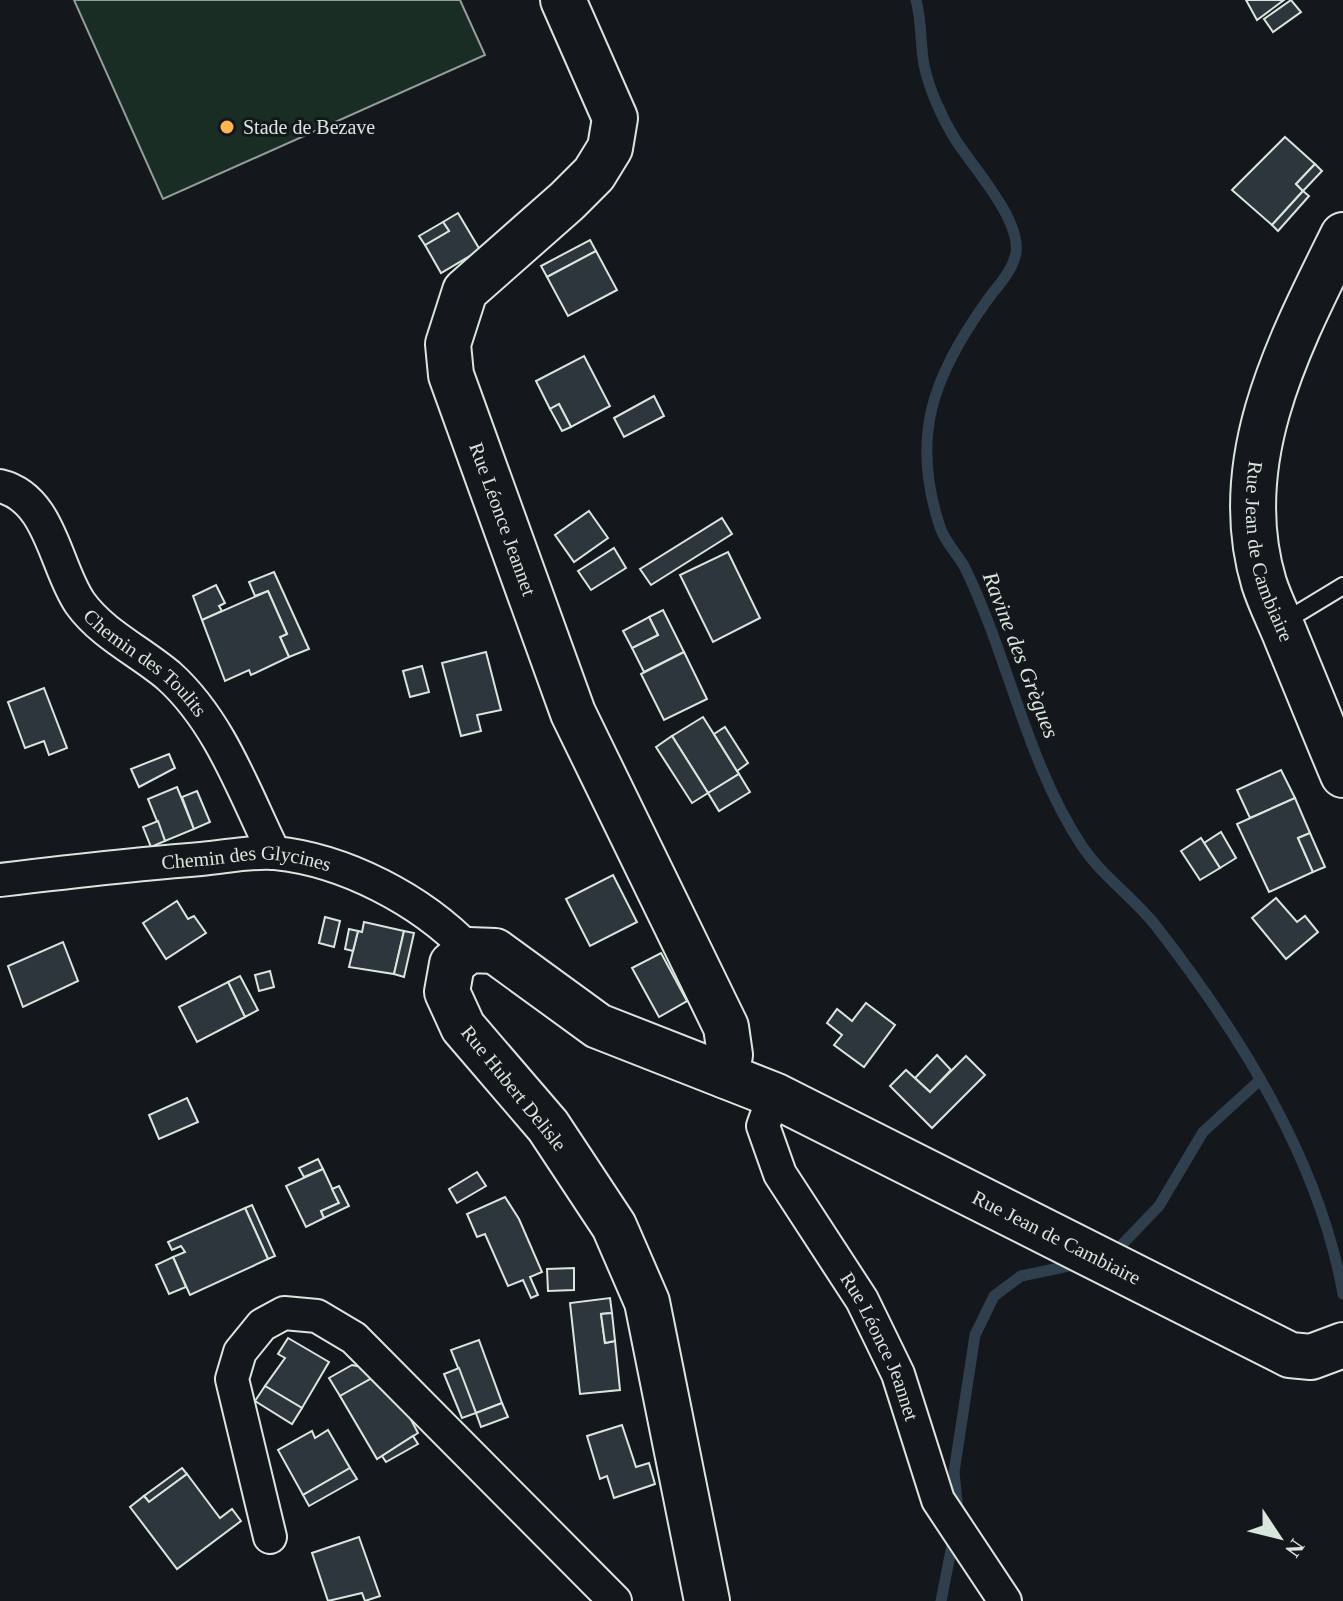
<svg xmlns="http://www.w3.org/2000/svg" width="1343" height="1601" viewBox="0 0 1343 1601" font-family="'Times New Roman',serif">
<style>
.green{fill:#1a2d24;stroke:#939e99;stroke-width:2}
.lines{fill:none;stroke-linecap:round;stroke-linejoin:round}
.stream{stroke:#2f3f4d;stroke-width:11}
.building{fill:#2c363c;stroke:#d8e6dc;stroke-width:2}
.lane-casing{stroke:#d8e6dc;stroke-width:20}
.street-casing{stroke:#d8e6dc;stroke-width:36}
.secondary-casing{stroke:#d8e6dc;stroke-width:48}
.lane{stroke:#14181c;stroke-width:16}
.street{stroke:#14181c;stroke-width:32}
.secondary{stroke:#14181c;stroke-width:44}
.poi-dot{fill:#ffb74d;stroke:#14181c;stroke-width:3}
.labels{text-anchor:middle;dominant-baseline:central;stroke-width:6;stroke-linejoin:round;paint-order:stroke}
.poi-label{font-size:20px;fill:#d8e6dc;stroke:#14181c;text-anchor:start}
.street-label{font-size:20px;fill:#d8e6dc;stroke:#14181c}
.water-label{font-size:22px;font-style:italic;fill:#d8e6dc;stroke:#14181c}
</style>
<rect width="100%" height="100%" fill="#14181c"/>
<polygon class="green" points="74,0 460,0 485,55 163,199"/>
<g class="lines">
<g class="stream">
<path d="M916,0C922,22 920,43 924,65C929,89 942,118 955,139C972,166 1021,219 1016,253C1012,273 997,286 986,302C933,376 910,437 940,527C945,543 959,555 966,570C1009,659 1027,763 1082,846C1102,876 1134,898 1156,926C1239,1033 1319,1159 1343,1294"/>
<polyline points="1113,1254 1159,1206 1203,1132 1260,1080"/>
<polyline points="958,1512 954,1472 975,1335 994,1296 1021,1276 1079,1264"/>
<polyline points="941,1601 953,1540"/>
</g>
</g>
<g class="building">
<polygon points="1246,0 1284,0 1257,20"/>
<polygon points="1291,0 1301,12 1273,32 1264,19"/>
<polygon points="1285,137 1315,164 1296,184 1303,191 1272,225 1232,190"/>
<polygon points="1315,164 1322,171 1303,191 1296,184"/>
<polygon points="1303,191 1309,196 1278,231 1272,225"/>
<polygon points="458,213 480,250 441,273 425,245 449,231 443,222"/>
<polygon points="443,222 449,231 425,245 419,236"/>
<polygon points="590,240 596,251 547,277 541,266"/>
<polygon points="596,251 617,290 568,316 547,277"/>
<polygon points="584,356 610,406 571,427 559,404 550,409 536,381"/>
<polygon points="654,396 664,416 624,437 614,418"/>
<polygon points="559,404 571,427 562,431 550,409"/>
<polygon points="589,511 608,538 574,562 555,535"/>
<polygon points="722,518 732,534 651,585 640,569"/>
<polygon points="614,548 626,568 591,590 578,571"/>
<polygon points="728,552 760,618 713,642 680,575"/>
<polygon points="274,572 309,649 289,657 280,637 287,634 268,591 255,596 249,582"/>
<polygon points="216,585 225,603 219,606 222,611 202,620 193,596"/>
<polygon points="268,591 287,634 280,637 289,657 251,675 249,670 225,681 202,620"/>
<polygon points="663,610 684,652 644,672 632,648 658,635 649,617"/>
<polygon points="649,617 658,635 632,648 623,631"/>
<polygon points="486,652 501,710 477,715 481,731 461,736 442,663"/>
<polygon points="684,652 707,699 664,720 641,674"/>
<polygon points="422,666 429,692 410,697 403,671"/>
<polygon points="44,688 67,748 49,755 44,741 25,748 8,702"/>
<polygon points="703,717 739,774 708,793 672,736"/>
<polygon points="725,727 748,763 737,771 714,734"/>
<polygon points="672,736 708,793 692,803 656,747"/>
<polygon points="169,754 175,768 139,787 131,769"/>
<polygon points="1281,770 1295,798 1250,818 1237,790"/>
<polygon points="739,774 750,792 719,811 708,793"/>
<polygon points="177,787 194,829 165,841 148,799"/>
<polygon points="197,791 210,822 194,829 182,797"/>
<polygon points="1295,798 1310,833 1298,838 1313,872 1269,892 1237,824"/>
<polygon points="158,821 165,841 151,847 143,827"/>
<polygon points="1221,832 1236,858 1220,868 1204,843"/>
<polygon points="1310,833 1325,867 1313,872 1298,838"/>
<polygon points="1201,838 1220,868 1200,880 1181,851"/>
<polygon points="613,875 637,922 590,946 566,899"/>
<polygon points="1276,898 1297,922 1305,916 1318,932 1286,959 1252,918"/>
<polygon points="177,901 188,919 194,916 206,933 166,959 143,923"/>
<polygon points="325,917 340,921 334,947 319,943"/>
<polygon points="364,922 404,931 394,974 349,967 358,931 362,932"/>
<polygon points="349,929 358,931 353,951 345,949"/>
<polygon points="404,931 414,933 404,977 394,974"/>
<polygon points="63,942 78,981 23,1007 8,966"/>
<polygon points="661,953 687,1001 659,1017 632,968"/>
<polygon points="270,971 274,987 259,991 255,975"/>
<polygon points="240,976 258,1010 245,1017 228,982"/>
<polygon points="228,982 245,1017 197,1042 179,1007"/>
<polygon points="866,1003 895,1025 864,1067 834,1045 842,1035 827,1023 837,1009 852,1021"/>
<polygon points="937,1055 951,1070 930,1092 915,1078"/>
<polygon points="966,1056 985,1075 932,1128 890,1086 906,1070 930,1092"/>
<polygon points="187,1098 198,1122 159,1139 149,1115"/>
<polygon points="318,1159 323,1169 304,1177 299,1168"/>
<polygon points="323,1169 339,1203 321,1211 324,1218 306,1227 286,1186"/>
<polygon points="477,1172 486,1186 457,1203 449,1189"/>
<polygon points="339,1186 349,1206 324,1218 321,1211 339,1203 332,1189"/>
<polygon points="505,1197 519,1219 542,1272 530,1277 538,1295 531,1298 523,1280 508,1286 485,1234 477,1237 467,1214"/>
<polygon points="252,1205 275,1256 268,1259 245,1208"/>
<polygon points="245,1208 268,1259 190,1295 173,1257 185,1252 181,1246 172,1250 168,1242"/>
<polygon points="173,1257 186,1287 169,1294 156,1265"/>
<polygon points="574,1268 574,1290 548,1291 547,1269"/>
<polygon points="610,1298 612,1313 601,1314 605,1343 615,1341 620,1390 580,1394 570,1303"/>
<polygon points="612,1313 615,1341 605,1343 601,1314"/>
<polygon points="288,1338 329,1362 302,1408 265,1386 285,1358 278,1354"/>
<polygon points="479,1340 502,1403 476,1413 451,1350"/>
<polygon points="352,1365 366,1368 374,1377 340,1396 329,1378"/>
<polygon points="459,1368 476,1413 462,1418 444,1374"/>
<polygon points="374,1377 408,1414 418,1433 377,1459 340,1396"/>
<polygon points="265,1386 302,1408 292,1424 255,1401"/>
<polygon points="502,1403 508,1417 481,1427 476,1413"/>
<polygon points="622,1425 636,1467 649,1463 655,1484 614,1498 607,1476 600,1479 587,1436"/>
<polygon points="328,1430 350,1468 303,1495 278,1450 312,1431 315,1438"/>
<polygon points="413,1436 418,1444 386,1462 382,1456"/>
<polygon points="182,1468 187,1474 149,1502 144,1496"/>
<polygon points="350,1468 357,1479 309,1506 303,1495"/>
<polygon points="187,1474 220,1518 232,1509 241,1521 177,1569 130,1507 144,1496 149,1502"/>
<polygon points="359,1537 380,1596 365,1601 362,1593 328,1601 312,1553"/>
</g>
<g class="lines">
<defs>
<polyline id="lane" points="1282,623 1343,586"/>
<g id="street">
<path id="s1" d="M0,486C51,498 55,567 80,603C102,634 141,652 169,676C220,722 244,792 274,853"/>
<path id="s2" d="M0,880C67,872 134,864 201,859C225,857 251,851 275,853C345,860 421,900 469,950"/>
<path id="s3" d="M774,1095L763,1126L780,1174L862,1300L898,1374L938,1500L1005,1601"/>
<polyline points="270,1537 232,1379 240,1352 262,1325 284,1313 317,1316 354,1338 615,1601"/>
</g>
<g id="secondary">
<path id="s4" d="M563,0L615,118L610,148L594,174L567,201L465,291L448,344L451,375L573,713L726,1027L730,1055L726,1076"/>
<path id="s5" d="M1343,235C1290,342 1227,460 1264,583C1270,602 1280,621 1287,639C1306,685 1324,730 1343,775"/>
<path id="s6" d="M707,1601L647,1302L614,1226L548,1126L463,1027L447,992L452,964L469,950L495,951L598,1026L774,1095L1290,1355L1311,1357L1343,1345"/>
</g>
</defs>
<use href="#lane" class="lane-casing"/>
<use href="#street" class="street-casing"/>
<use href="#secondary" class="secondary-casing"/>
<use href="#lane" class="lane"/>
<use href="#street" class="street"/>
<use href="#secondary" class="secondary"/>
</g>
<circle class="poi-dot" cx="227" cy="127" r="8"/>
<g class="labels">
<g class="poi-label">
<text x="243" y="127">Stade de Bezave</text>
</g>
<g class="street-label">
<text stroke="none"><textPath href="#s4" startOffset="604">Rue Léonce Jeannet</textPath></text>
<text stroke="none"><textPath href="#s5" startOffset="336">Rue Jean de Cambiaire</textPath></text>
<text stroke="none"><textPath href="#s1" startOffset="236">Chemin des Toulits</textPath></text>
<text stroke="none"><textPath href="#s2" startOffset="248">Chemin des Glycines</textPath></text>
<text transform="translate(514 1088) rotate(51)">Rue Hubert Delisle</text>
<text stroke="none"><textPath href="#s6" startOffset="1386">Rue Jean de Cambiaire</textPath></text>
<text stroke="none"><textPath href="#s3" startOffset="284">Rue Léonce Jeannet</textPath></text>
</g>
<g class="water-label">
<text transform="translate(1021 655) rotate(69)">Ravine des Grègues</text>
</g>
</g>
<g transform="translate(1279 1537) rotate(125)" stroke="#14181c" stroke-width="6" paint-order="stroke">
<path d="M0-6L14 30L0 20L-14 30Z" fill="#d8e6dc"/>
<text y="-12" font-size="22" font-weight="bold" text-anchor="middle" fill="#d8e6dc">N</text>
</g>
</svg>
